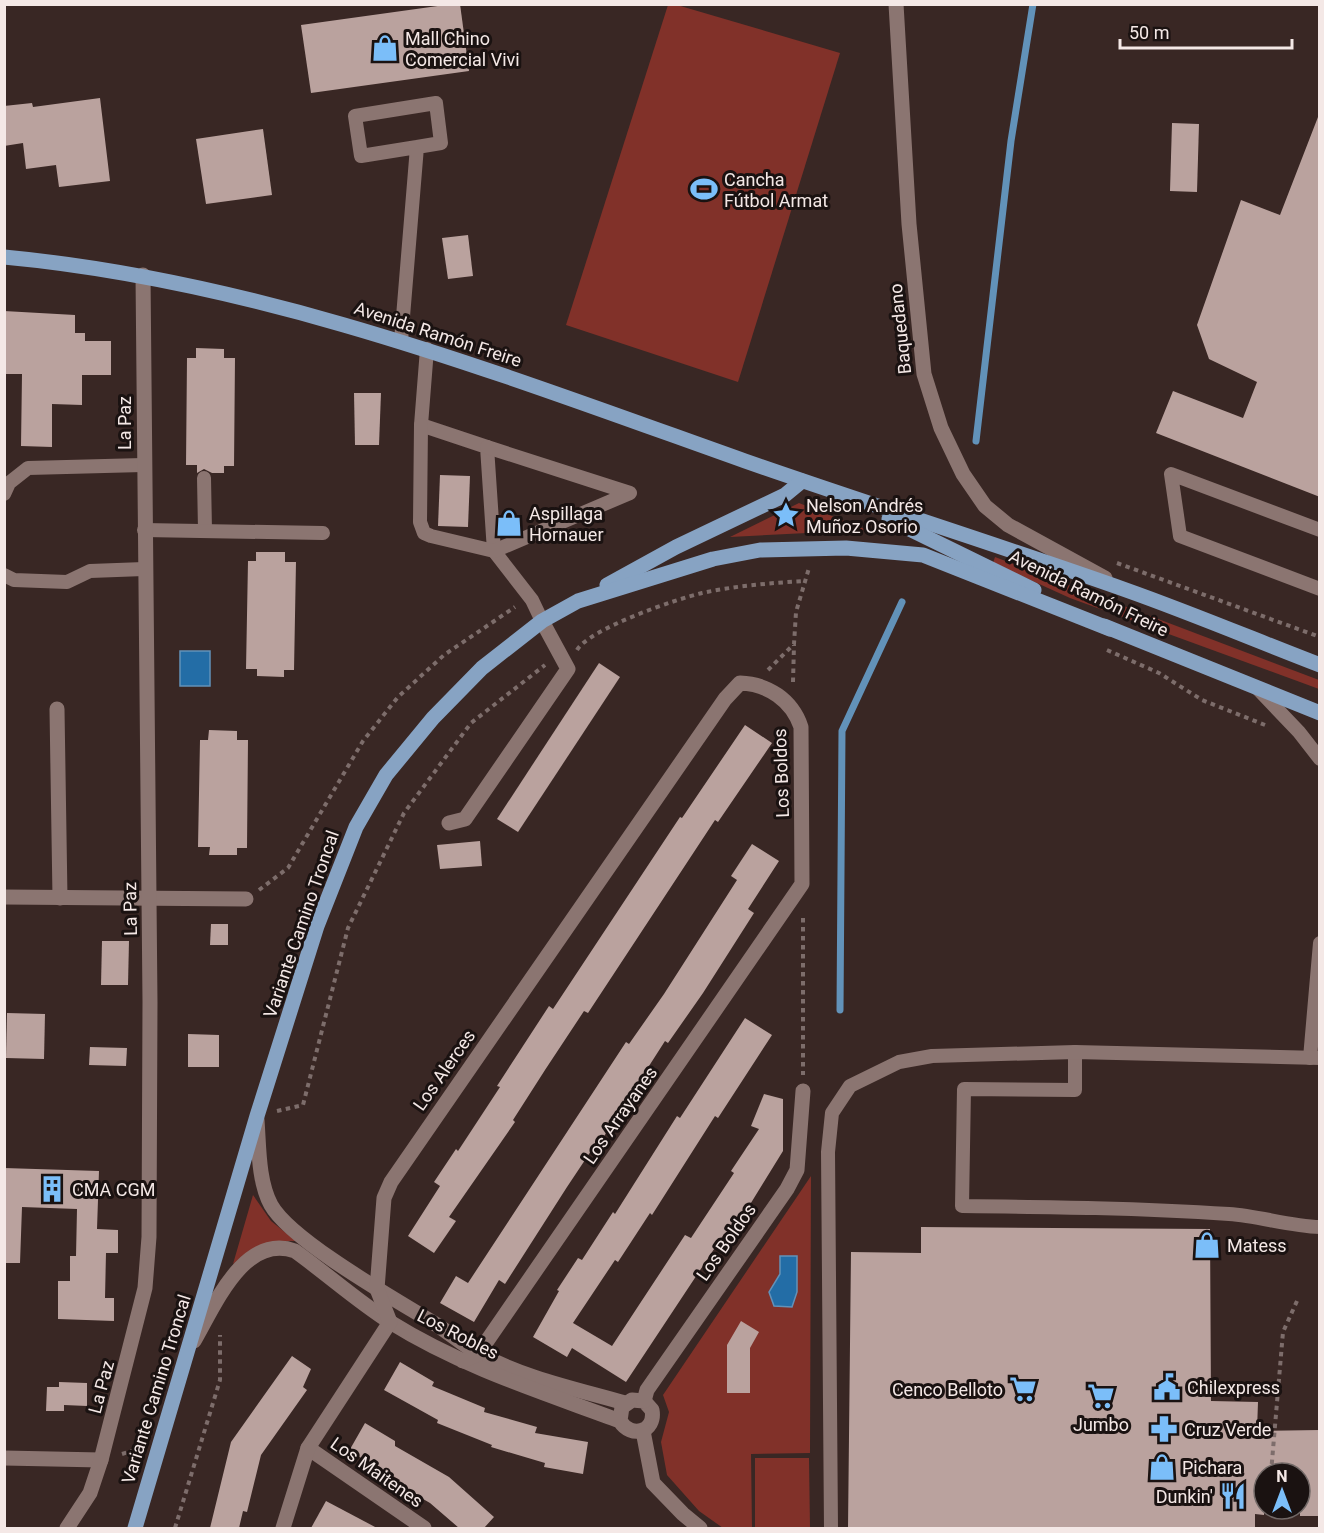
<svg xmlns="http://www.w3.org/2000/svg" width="1324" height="1533" viewBox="0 0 1324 1533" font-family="Roboto,sans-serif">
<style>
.green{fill:#813129}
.water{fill:#236da6;stroke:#6292b9;stroke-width:1.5}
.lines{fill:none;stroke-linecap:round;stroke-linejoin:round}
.stream{stroke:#6292b9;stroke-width:7}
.building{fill:#baa29e}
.path{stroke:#7d6d6b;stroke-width:4;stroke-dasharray:4.5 4.5;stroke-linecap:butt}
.service{stroke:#8b7571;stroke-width:14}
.minor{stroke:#8b7571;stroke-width:15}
.tertiary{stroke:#8b7571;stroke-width:15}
.primary{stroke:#87a3c3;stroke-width:15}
.labels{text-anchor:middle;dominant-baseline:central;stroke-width:6;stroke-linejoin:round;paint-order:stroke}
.poi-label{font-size:18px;fill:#f4e8e6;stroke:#1a1211;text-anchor:start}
.street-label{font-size:18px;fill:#f4e8e6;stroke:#1a1211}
</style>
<rect width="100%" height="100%" fill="#392724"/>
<g class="green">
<polygon points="668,5 677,5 840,53 738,382 566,325"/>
<polygon points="799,503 867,530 730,537"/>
<polygon points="995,557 1319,680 1319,689 1070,598 993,563"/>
<polygon points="811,1176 810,1453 751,1454 752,1528 723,1528 699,1511 667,1475 661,1442 669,1412 663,1395"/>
<path d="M253,1195L271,1221L296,1241C265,1241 257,1244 233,1264Z"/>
<polygon points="755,1458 809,1458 810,1528 755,1528"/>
</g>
<g class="water">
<rect x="180" y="651" width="30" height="35"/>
<polygon points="780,1256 797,1256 797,1292 792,1307 774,1306 769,1292 780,1274"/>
</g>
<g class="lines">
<g class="stream">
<polyline points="976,441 1011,141 1033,4"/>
<polyline points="840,1010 842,731 902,602"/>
</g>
</g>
<g class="building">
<polygon points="452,4 460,4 469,71 311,93 301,25"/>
<polygon points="100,98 110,181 59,187 56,165 26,169 23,143 4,146 4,106 32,103 33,107"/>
<polygon points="1318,117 1320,117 1320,497 1156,433 1173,391 1243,418 1257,382 1209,359 1197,325 1241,200 1280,215"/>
<polygon points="1172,123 1199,124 1197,192 1170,191"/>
<polygon points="263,129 272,195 206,204 196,139"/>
<polygon points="468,235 473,276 448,279 442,238"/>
<polygon points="4,311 75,315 75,333 85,333 85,341 111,341 111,375 82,375 82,405 52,404 52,447 21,446 22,374 5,374"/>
<polygon points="196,348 224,349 224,358 235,358 234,466 224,466 224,473 212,473 204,469 197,473 197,465 186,465 187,358 196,358"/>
<polygon points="354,393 381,393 379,445 355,445"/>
<polygon points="440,475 470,476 468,527 438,526"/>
<polygon points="256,552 285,552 285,562 296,562 294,670 284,670 284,677 257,676 257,669 246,669 248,561 256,561"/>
<polygon points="599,663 620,677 518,832 497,819"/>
<polygon points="745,725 772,743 718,822 715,820 588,1013 584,1011 545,1070 513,1120 515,1122 449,1217 456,1221 434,1253 408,1236 440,1186 434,1182 456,1149 458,1151 500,1087 497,1086 549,1006 553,1009 680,817 682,818"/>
<polygon points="209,730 237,731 237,740 248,740 247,848 237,848 237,855 209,855 210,847 198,847 200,740 208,740"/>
<polygon points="480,841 482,866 440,869 437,845"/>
<polygon points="752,844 779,861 748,909 754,913 703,993 668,1043 665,1041 601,1141 599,1139 567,1187 505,1284 499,1280 474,1322 440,1303 456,1276 468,1283 626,1042 629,1044 664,994 737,880 731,876"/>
<polygon points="211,924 228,924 228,945 210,945"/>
<polygon points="102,941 129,941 128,985 101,985"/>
<polygon points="7,1013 45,1014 44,1059 6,1058"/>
<polygon points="745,1018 772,1035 718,1118 715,1116 652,1215 650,1213 618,1262 615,1260 573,1323 612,1346 685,1235 691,1238 734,1173 731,1171 759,1129 751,1126 764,1094 783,1099 783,1151 730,1237 724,1234 626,1382 572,1348 567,1357 533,1337 559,1291 557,1290 578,1258 582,1260 613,1212 615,1214 677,1116 680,1118"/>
<polygon points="188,1034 219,1035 219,1067 188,1067"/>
<polygon points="90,1047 127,1048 126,1066 89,1065"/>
<polygon points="4,1168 99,1171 97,1229 118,1230 118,1253 106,1253 105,1298 114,1298 114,1321 58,1319 58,1281 70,1281 70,1256 76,1256 77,1209 22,1207 20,1263 4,1263"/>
<polygon points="921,1227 1210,1229 1211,1401 1258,1402 1257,1431 1320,1430 1320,1516 1300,1516 1300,1473 1264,1473 1264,1515 1255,1514 1255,1528 848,1528 851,1252 921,1253"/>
<polygon points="741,1321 759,1332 750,1348 750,1393 727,1393 727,1345"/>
<polygon points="292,1356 311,1369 303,1387 307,1390 261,1455 247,1512 243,1511 239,1528 210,1528 231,1442"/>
<polygon points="400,1362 434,1382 432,1386 485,1408 484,1412 537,1427 535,1433 588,1442 583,1474 544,1467 545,1463 491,1447 492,1445 437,1423 438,1420 384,1390"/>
<polygon points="59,1382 87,1383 87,1406 64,1405 64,1411 46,1411 47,1387 59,1387"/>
<polygon points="365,1423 395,1441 395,1446 449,1477 494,1517 484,1528 459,1528 430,1503 397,1484 400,1480 349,1451"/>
<polygon points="326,1501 377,1528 311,1528"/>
</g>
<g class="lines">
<g class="path">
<polyline points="1117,563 1320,637"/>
<path d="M577,650C589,629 676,599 702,593C734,586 771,583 804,581"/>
<polyline points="1107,650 1159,673 1202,700 1265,725"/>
<polyline points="768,670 794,644 796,612 809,568"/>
<polyline points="793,682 794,645"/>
<polyline points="259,890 288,868 363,741 398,697 444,655 515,607"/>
<polyline points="803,918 803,1075"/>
<polyline points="277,1111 303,1105 348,928 404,813 471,723 545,665"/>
<polyline points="122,1454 138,1449"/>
<polyline points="1271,1473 1283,1332 1297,1301"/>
<polyline points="175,1528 220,1380 220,1335"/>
</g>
<g class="service">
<polyline points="401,341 417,147 441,143 436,103 355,116 361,156 417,147"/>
<polyline points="427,349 421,425 487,447 494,551 532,600 542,621"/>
<polyline points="421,425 420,522 424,533 431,536 494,551 630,493 487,447"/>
<polyline points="204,478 205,530"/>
<polyline points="4,494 9,483 28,468 143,465"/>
<polyline points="144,530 323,533"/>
<polyline points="1320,530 1171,474 1180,536 1320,589"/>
<polyline points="4,575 14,580 67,582 90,571 144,569"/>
<polyline points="1258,689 1299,732 1320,759"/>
<path d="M1075,1052V1090L964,1089L962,1206C1051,1207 1140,1208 1229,1214C1259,1216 1289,1226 1320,1227"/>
<polyline points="1310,1058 1320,943"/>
<polyline points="831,1528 828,1152 832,1113 850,1086 899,1062 932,1056 1075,1052 1320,1058"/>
</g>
<g class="minor">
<polyline points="57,709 60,898"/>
<polyline points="449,823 465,819 568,669 542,621"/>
<polyline points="4,897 246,899"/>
<path d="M257,1120C259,1146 258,1181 271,1205C291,1241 398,1301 437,1325C451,1334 464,1346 478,1353C523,1378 576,1389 625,1403"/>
<path d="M194,1341C215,1305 244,1233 295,1251C327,1274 357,1301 390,1322C462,1367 542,1392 620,1421C631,1439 656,1432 652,1410L644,1401L632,1400L622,1407L620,1421"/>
<polyline points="644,1401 647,1390 787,1189 797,1170 803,1091"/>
<polyline points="643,1431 653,1483 683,1514 700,1528"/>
<polyline points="308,1448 424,1528"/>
<polyline points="4,1458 101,1460"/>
<polyline points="67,1528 90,1493 101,1460 145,1288 149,1237 150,1002 143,275"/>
<path d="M283,1528L308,1448L390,1322L377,1289L384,1198L391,1182L725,699L740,683C768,684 792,700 801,727L802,884L478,1354L463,1361"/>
</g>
<polyline class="tertiary" points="896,4 909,224 924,374 941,428 963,474 985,506 1008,525 1105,578"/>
<g class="primary">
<path d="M4,257C262,281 503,375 745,461C871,505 999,545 1126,590C1191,613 1255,640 1320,665"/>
<polyline points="889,519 1034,590"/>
<polyline points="607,585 676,547 785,495 802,481"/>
<polyline points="1104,626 1320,713"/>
<polyline points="135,1528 257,1116 317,926 356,827 386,775 433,718 482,668 542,621 578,601 713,559 760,550 846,548 923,555 1110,629"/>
</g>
</g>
<defs>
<symbol id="shop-bare" viewBox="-9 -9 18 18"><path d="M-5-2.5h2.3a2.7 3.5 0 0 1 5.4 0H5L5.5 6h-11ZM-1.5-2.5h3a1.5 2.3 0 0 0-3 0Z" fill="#7bbef9" stroke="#1a1211" stroke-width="2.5" paint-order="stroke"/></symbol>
<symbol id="stadium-bare" viewBox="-9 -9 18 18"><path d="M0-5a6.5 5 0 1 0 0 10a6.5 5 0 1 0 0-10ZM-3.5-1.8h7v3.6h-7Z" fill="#7bbef9" stroke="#1a1211" stroke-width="2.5" paint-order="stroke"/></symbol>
<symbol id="sight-bare" viewBox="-9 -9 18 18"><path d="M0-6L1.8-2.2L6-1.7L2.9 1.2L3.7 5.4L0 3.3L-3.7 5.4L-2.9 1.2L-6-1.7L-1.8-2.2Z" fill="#7bbef9" stroke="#1a1211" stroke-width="2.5" paint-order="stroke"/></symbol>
<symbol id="building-bare" viewBox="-9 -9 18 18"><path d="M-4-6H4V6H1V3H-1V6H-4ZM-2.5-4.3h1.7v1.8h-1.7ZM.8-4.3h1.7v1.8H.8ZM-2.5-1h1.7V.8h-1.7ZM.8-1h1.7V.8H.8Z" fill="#7bbef9" stroke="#1a1211" stroke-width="2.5" paint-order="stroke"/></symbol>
<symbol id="civic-bare" viewBox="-9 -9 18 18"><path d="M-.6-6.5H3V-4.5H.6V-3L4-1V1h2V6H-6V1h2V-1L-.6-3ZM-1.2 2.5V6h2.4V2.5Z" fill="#7bbef9" stroke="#1a1211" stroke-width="2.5" paint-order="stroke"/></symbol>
<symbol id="supermarket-bare" viewBox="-9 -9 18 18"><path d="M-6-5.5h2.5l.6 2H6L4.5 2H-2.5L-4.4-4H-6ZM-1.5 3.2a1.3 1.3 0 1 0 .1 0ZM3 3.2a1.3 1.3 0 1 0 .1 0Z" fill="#7bbef9" stroke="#1a1211" stroke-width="2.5" paint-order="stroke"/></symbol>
<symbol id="pharmacy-bare" viewBox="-9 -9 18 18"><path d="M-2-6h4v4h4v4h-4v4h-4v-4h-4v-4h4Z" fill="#7bbef9" stroke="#1a1211" stroke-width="2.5" paint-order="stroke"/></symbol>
<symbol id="restaurant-bare" viewBox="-9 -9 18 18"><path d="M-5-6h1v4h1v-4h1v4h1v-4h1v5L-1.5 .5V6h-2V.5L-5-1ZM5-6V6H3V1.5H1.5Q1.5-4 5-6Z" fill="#7bbef9" stroke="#1a1211" stroke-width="2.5" paint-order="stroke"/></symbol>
</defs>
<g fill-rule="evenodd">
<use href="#shop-bare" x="366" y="29" width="38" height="38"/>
<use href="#stadium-bare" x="685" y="170" width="38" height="38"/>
<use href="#sight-bare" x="767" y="496" width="38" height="38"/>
<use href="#shop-bare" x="490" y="504" width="38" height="38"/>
<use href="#building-bare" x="33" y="1170" width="38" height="38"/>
<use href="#shop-bare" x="1188" y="1226" width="38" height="38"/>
<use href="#civic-bare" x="1148" y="1368" width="38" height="38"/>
<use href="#supermarket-bare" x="1004" y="1370" width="38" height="38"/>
<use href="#supermarket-bare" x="1082" y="1377" width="38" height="38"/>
<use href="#pharmacy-bare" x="1145" y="1410" width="38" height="38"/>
<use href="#shop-bare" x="1143" y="1448" width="38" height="38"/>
<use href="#restaurant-bare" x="1214" y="1477" width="38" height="38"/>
</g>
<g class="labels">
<g class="poi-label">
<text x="405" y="38">Mall Chino<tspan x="405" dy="21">Comercial Vivi</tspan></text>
<text x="724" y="179">Cancha<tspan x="724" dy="21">Fútbol Armat</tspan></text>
<text x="806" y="505">Nelson Andrés<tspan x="806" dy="21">Muñoz Osorio</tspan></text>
<text x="529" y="513">Aspillaga<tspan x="529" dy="21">Hornauer</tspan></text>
<text x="72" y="1189">CMA CGM</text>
<text x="1227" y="1245">Matess</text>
<text x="1187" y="1387">Chilexpress</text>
<text x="1003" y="1389" text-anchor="end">Cenco Belloto</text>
<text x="1101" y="1424" text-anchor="middle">Jumbo</text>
<text x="1184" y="1429">Cruz Verde</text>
<text x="1182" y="1467">Pichara</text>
<text x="1213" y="1496" text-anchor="end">Dunkin'</text>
</g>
<g class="street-label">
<text transform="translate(900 329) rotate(-96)">Baquedano</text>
<text transform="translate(438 334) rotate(18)">Avenida Ramón Freire</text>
<text transform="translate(124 423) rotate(-90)">La Paz</text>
<text transform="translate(1089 593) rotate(26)">Avenida Ramón Freire</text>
<text transform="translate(781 773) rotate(-92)">Los Boldos</text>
<text transform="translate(130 909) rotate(-91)">La Paz</text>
<text transform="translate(301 924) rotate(-71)">Variante Camino Troncal</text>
<text transform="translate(444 1070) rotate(-55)">Los Alerces</text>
<text transform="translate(620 1115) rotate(-55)">Los Arrayanes</text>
<text transform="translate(726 1242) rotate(-55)">Los Boldos</text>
<text transform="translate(458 1334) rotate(27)">Los Robles</text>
<text transform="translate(101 1387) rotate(-75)">La Paz</text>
<text transform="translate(156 1389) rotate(-73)">Variante Camino Troncal</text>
<text transform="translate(377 1472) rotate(35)">Los Maitenes</text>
</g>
</g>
<rect width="1324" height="1533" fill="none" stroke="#f4e8e6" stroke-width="12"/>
<g transform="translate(1282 1491)"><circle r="28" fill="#1a1211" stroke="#716866" stroke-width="1.5"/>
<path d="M0-4.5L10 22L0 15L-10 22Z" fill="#7bbef9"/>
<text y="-9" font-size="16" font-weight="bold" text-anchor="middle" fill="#f4e8e6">N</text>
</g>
<path d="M1120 39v9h172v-9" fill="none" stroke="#f4e8e6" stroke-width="3"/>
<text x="1129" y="39" font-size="18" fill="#f4e8e6" stroke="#1a1211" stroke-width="4.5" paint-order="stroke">50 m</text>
</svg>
